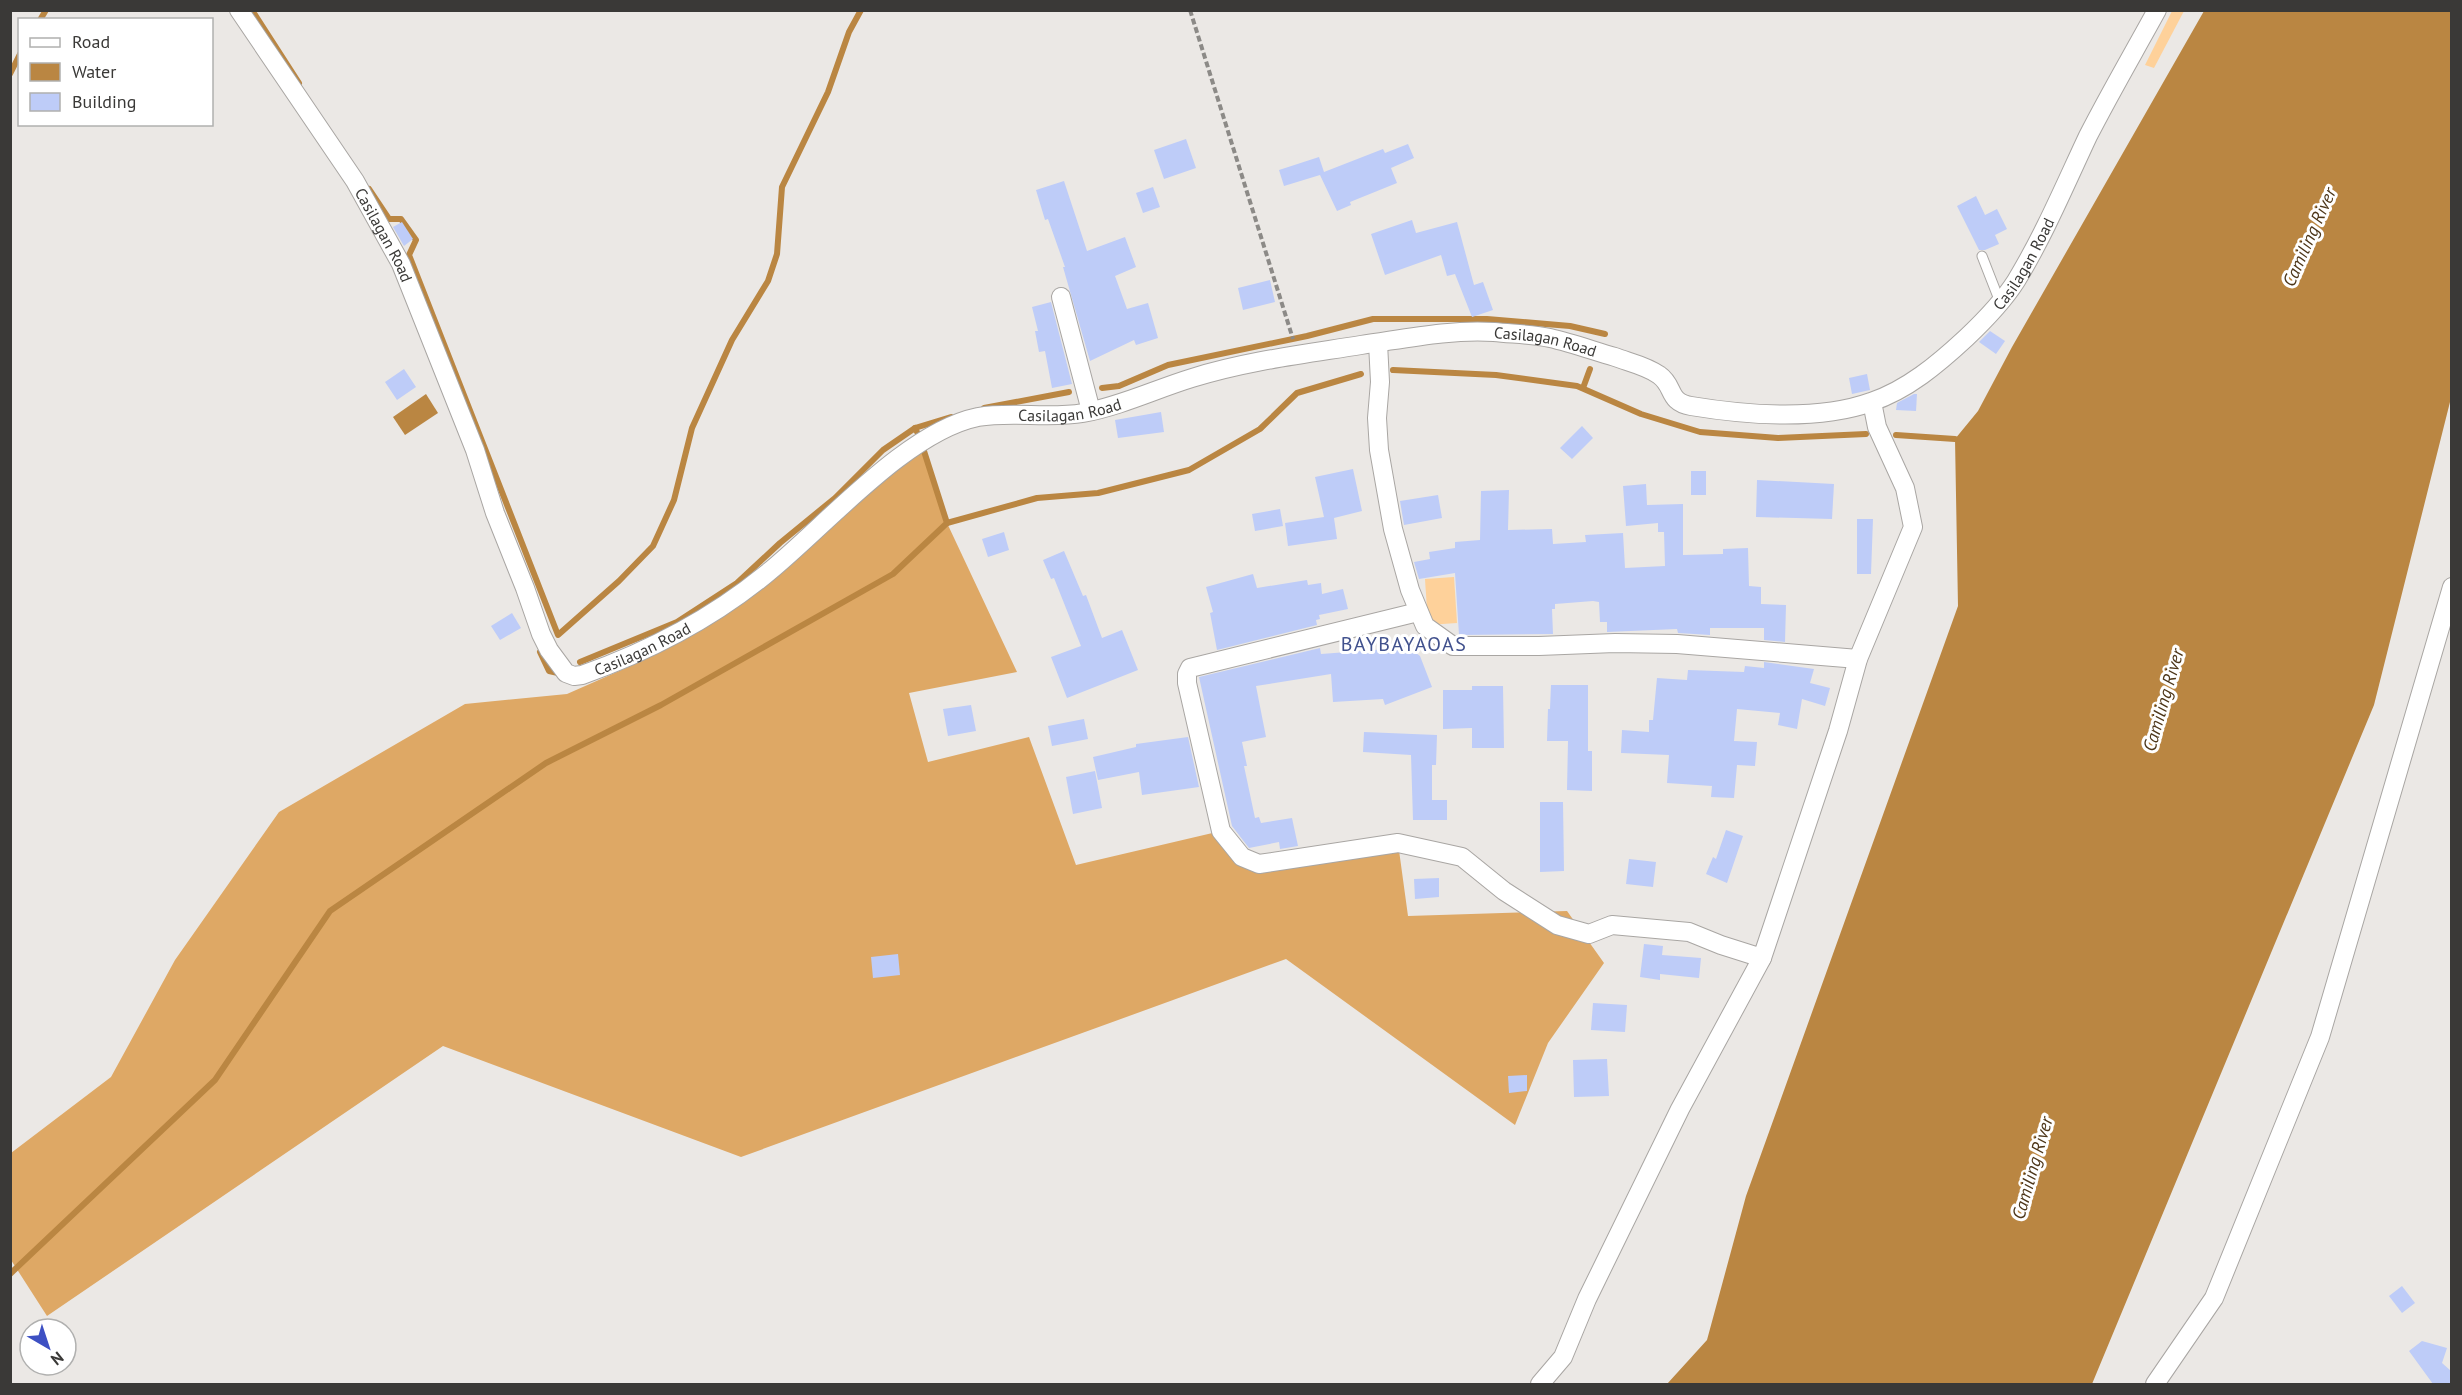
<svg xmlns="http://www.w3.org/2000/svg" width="2462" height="1395" viewBox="0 0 2462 1395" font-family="'PT Sans',sans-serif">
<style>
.green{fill:#fed19a}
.forest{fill:#dea865}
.water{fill:#ba8642}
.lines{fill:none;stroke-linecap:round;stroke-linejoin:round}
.stream{stroke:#ba8642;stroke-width:6}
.building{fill:#beccf8}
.lane-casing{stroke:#a9a6a3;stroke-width:11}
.street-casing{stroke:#a9a6a3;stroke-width:20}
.path{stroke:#8c8a87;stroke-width:4;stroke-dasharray:6 3;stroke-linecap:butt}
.lane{stroke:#fff;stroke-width:9}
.street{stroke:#fff;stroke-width:18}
.labels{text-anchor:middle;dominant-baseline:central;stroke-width:6;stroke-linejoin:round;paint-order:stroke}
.street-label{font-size:16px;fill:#3a3937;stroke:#fff}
.water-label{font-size:18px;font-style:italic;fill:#4d3619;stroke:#fff}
.quarter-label{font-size:20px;letter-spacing:1.5px;fill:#41518d;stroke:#fff}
</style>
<rect width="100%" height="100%" fill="#ebe8e5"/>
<g class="green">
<polygon points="2172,11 2184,11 2154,68 2145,65"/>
<polygon points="1454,577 1457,623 1428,625 1425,579"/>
</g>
<polygon class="forest" points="920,443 947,523 1017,672 909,693 928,762 1029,737 1076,865 1221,831 1242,857 1398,843 1408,916 1567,911 1604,963 1548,1043 1515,1125 1286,959 741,1157 443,1046 47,1316 11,1260 11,1153 111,1077 175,960 279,812 465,704 567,694 635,664"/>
<g class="water">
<polygon points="2204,11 2451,11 2451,398 2374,705 2092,1384 1667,1384 1707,1340 1746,1196 1958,606 1955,439 1978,411 2012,347"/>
<polygon points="426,394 438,413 405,435 393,417"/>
</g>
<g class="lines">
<g class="stream">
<polyline points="252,10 299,83"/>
<polyline points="40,20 46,10"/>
<polyline points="10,74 20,54"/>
<polyline points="369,189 389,219 401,219 416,240 409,255 558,635 619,581 653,546 674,500 692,428 732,340 768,281 777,254 782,187 828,92 849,32 861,10"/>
<polyline points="1393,370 1496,375 1577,386 1641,414 1700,432 1778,438 1866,434"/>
<polyline points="1102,388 1119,386 1168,365 1307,336 1373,319 1487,319 1570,326 1605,334"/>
<polyline points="1583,388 1590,369"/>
<polyline points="984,408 1069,392"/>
<polyline points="917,432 915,428 951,417"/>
<polyline points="1896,435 1955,439"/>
<polyline points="947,523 1037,498 1098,493 1189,470 1260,429 1297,393 1361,374"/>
<polyline points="540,652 549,671 558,673"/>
<polyline points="580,662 677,622 737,583 780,543 835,498 883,450 915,428"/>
<polyline points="10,1274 215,1080 330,911 546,763 661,705 893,574 947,523 923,448"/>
</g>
</g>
<g class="building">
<polygon points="1186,139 1196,168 1164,179 1154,150"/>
<polygon points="1408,144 1414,158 1391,168 1397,183 1350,202 1351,205 1337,211 1320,175 1284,186 1279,170 1319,157 1324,172 1383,149 1385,153"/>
<polygon points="1064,181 1087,251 1125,237 1136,267 1115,276 1127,309 1148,303 1158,338 1136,345 1134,340 1090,361 1063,267 1065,267 1048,219 1045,220 1036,190"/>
<polygon points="1153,187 1160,207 1143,213 1136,193"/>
<polygon points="1976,196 1985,215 1997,209 2007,229 1995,235 1999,244 1985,250 1979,250 1957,206"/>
<polygon points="1412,220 1416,233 1457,222 1474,285 1483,282 1493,310 1472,317 1455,274 1447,276 1441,255 1385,275 1371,234"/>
<polygon points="402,222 413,239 404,246 393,227"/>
<polygon points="1270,280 1275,302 1243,310 1238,288"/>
<polygon points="1051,302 1072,384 1052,388 1045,351 1039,352 1035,331 1038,331 1032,307"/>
<polygon points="1990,331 2005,341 1996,354 1979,342"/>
<polygon points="404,369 416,387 397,400 385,382"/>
<polygon points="1867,374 1870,390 1852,394 1849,378"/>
<polygon points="1914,394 1917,394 1916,411 1896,410 1897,403"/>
<polygon points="1161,412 1164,432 1118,438 1115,420"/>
<polygon points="1582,426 1593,438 1572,459 1560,448"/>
<polygon points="1353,469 1362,511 1334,518 1337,539 1288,546 1285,523 1324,517 1315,477"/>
<rect x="1691" y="471" width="15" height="24"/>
<polygon points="1757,480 1834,484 1832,519 1756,517"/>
<polygon points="1646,484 1647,505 1683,504 1683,555 1723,554 1723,549 1748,548 1749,586 1761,587 1761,604 1786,605 1785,642 1764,640 1764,628 1710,628 1710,635 1678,633 1677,629 1607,632 1607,622 1600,622 1599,602 1593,601 1555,604 1555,609 1552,609 1553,634 1459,635 1455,573 1419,579 1414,562 1430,559 1429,552 1455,548 1455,542 1480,540 1481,491 1509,490 1508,530 1552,529 1553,544 1586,542 1585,535 1623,533 1625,568 1665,566 1664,532 1658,532 1658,523 1626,526 1623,486"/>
<polygon points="1438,495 1442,518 1404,525 1400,501"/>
<polygon points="1280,509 1283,526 1255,531 1252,514"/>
<polygon points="1857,519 1873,519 1871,574 1857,574"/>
<polygon points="1004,532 1009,550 988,557 982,539"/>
<polygon points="1064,551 1083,596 1086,595 1102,638 1122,630 1138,670 1067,698 1051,657 1081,646 1054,578 1051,579 1043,560"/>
<polygon points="1253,574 1257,588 1307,580 1308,585 1321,583 1322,594 1343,589 1348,609 1319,615 1320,619 1316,620 1317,625 1217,650 1210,613 1213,612 1206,587"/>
<polygon points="512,613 521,628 500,640 491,626"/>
<polygon points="1396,638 1420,656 1432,687 1385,705 1383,699 1333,702 1331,674 1256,686 1266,737 1242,742 1247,766 1244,766 1255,818 1259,817 1261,823 1292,818 1298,846 1280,849 1279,842 1249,848 1232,826 1199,677 1320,648 1321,654 1387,649"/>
<polygon points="1764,662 1814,669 1810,683 1830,688 1825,706 1802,699 1797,729 1778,725 1780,713 1737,709 1734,741 1757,742 1755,766 1737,765 1734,798 1711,797 1712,786 1667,783 1669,755 1621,753 1622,730 1649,732 1649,720 1653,720 1657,678 1687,680 1688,670 1744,672 1745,666 1764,668"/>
<polygon points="1551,685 1588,685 1588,751 1592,751 1592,791 1567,790 1568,741 1547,741 1548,709 1550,709"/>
<polygon points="1472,686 1503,686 1504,748 1472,748 1472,728 1443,729 1443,690 1472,690"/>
<polygon points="971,705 976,731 948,736 943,709"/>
<polygon points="1084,719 1088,739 1052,746 1048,726"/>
<polygon points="1364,732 1437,735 1436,765 1432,765 1432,800 1447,800 1447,820 1413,820 1411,755 1363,752"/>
<polygon points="1188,737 1199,787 1142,795 1139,772 1098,780 1093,757 1136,747 1136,744"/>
<polygon points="1095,771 1102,808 1073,814 1066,777"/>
<polygon points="1540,802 1563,802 1564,871 1540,872"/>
<polygon points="1726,830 1743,836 1727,883 1706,874 1713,857 1716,859"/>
<polygon points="1629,859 1656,862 1653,887 1626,884"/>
<polygon points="1439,878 1439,897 1415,899 1414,879"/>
<polygon points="1644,944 1663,946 1662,955 1701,958 1699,978 1660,974 1660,980 1640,977"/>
<polygon points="898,954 900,975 873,978 871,957"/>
<polygon points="1593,1003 1627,1005 1625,1032 1591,1030"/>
<polygon points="1607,1059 1609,1096 1574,1097 1573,1060"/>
<polygon points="1527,1075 1527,1091 1509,1093 1508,1076"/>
<polygon points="2402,1286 2415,1303 2402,1313 2389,1296"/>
<polygon points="2422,1341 2447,1348 2442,1363 2451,1371 2451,1384 2433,1384 2409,1351"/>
</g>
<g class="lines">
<defs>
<polyline id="lane" points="1982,256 2000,302"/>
<g id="street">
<path id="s1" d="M239,10L355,181L401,264L475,450L495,513L525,588L541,634L549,650L566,673L574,676L582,675C647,652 711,619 765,575C824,528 905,432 978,417C1012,411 1049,419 1083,413C1121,406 1156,389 1192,378C1246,361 1305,354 1361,345C1404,339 1450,329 1494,332C1512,334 1532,334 1550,338C1572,343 1594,351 1615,357C1628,362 1647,366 1659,375C1675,386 1667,402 1691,406C1745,415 1819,421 1871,402C1907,390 1938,364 1966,338C1984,321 2002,303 2016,281C2044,235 2065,185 2088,136C2110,93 2134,52 2157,10"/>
<polyline points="1061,297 1091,411"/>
<polyline points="1378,343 1380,382 1377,418 1379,450 1393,529 1410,590 1425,626 1453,646 1539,646 1615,643 1677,644 1858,659"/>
<polyline points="1418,612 1190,668 1187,674 1187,683 1221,831 1242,857 1259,864 1398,843 1462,857 1504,891 1557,925 1589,934 1612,925 1689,932 1721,945 1762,958 1838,731 1858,659 1913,527 1905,488 1877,427 1872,402"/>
<polyline points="1540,1384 1563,1357 1587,1299 1680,1109 1762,958"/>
<polyline points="2155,1384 2214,1298 2320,1037 2452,587"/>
</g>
</defs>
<use href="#lane" class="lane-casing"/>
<use href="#street" class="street-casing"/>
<polyline class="path" points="1190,10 1293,339"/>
<use href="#lane" class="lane"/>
<use href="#street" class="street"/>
</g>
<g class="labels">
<g class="street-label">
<text stroke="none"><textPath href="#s1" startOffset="268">Casilagan Road</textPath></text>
<text stroke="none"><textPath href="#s1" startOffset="2374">Casilagan Road</textPath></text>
<text stroke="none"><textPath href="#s1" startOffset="1816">Casilagan Road</textPath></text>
<text stroke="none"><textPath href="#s1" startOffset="1330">Casilagan Road</textPath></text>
<text stroke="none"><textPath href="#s1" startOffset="826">Casilagan Road</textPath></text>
</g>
<g class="water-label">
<text transform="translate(2309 237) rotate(-66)">Camiling River</text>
<text transform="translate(2163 700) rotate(-74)">Camiling River</text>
<text transform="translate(2032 1168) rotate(-74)">Camiling River</text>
</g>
<g class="quarter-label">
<text x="1404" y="644">BAYBAYAOAS</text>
</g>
</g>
<rect width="2462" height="1395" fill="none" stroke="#3a3937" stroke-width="24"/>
<rect x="18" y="18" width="195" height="108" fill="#ffffff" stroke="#b0b0af" stroke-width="1.5"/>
<rect x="30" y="38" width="30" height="9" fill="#ffffff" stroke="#b0b0af" stroke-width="1.5"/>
<text x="72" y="48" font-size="18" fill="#3a3937">Road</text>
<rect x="30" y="63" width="30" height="18" fill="#ba8642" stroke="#b0b0af" stroke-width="1.5"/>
<text x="72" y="78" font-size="18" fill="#3a3937">Water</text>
<rect x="30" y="93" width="30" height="18" fill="#beccf8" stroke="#b0b0af" stroke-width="1.5"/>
<text x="72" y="108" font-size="18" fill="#3a3937">Building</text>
<g transform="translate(48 1347) rotate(141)"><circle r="28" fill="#ffffff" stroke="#b0b0af" stroke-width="1.5"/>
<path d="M0-4.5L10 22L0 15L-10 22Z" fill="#3d50c3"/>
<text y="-9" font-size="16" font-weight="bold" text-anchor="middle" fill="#3a3937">N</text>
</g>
</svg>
